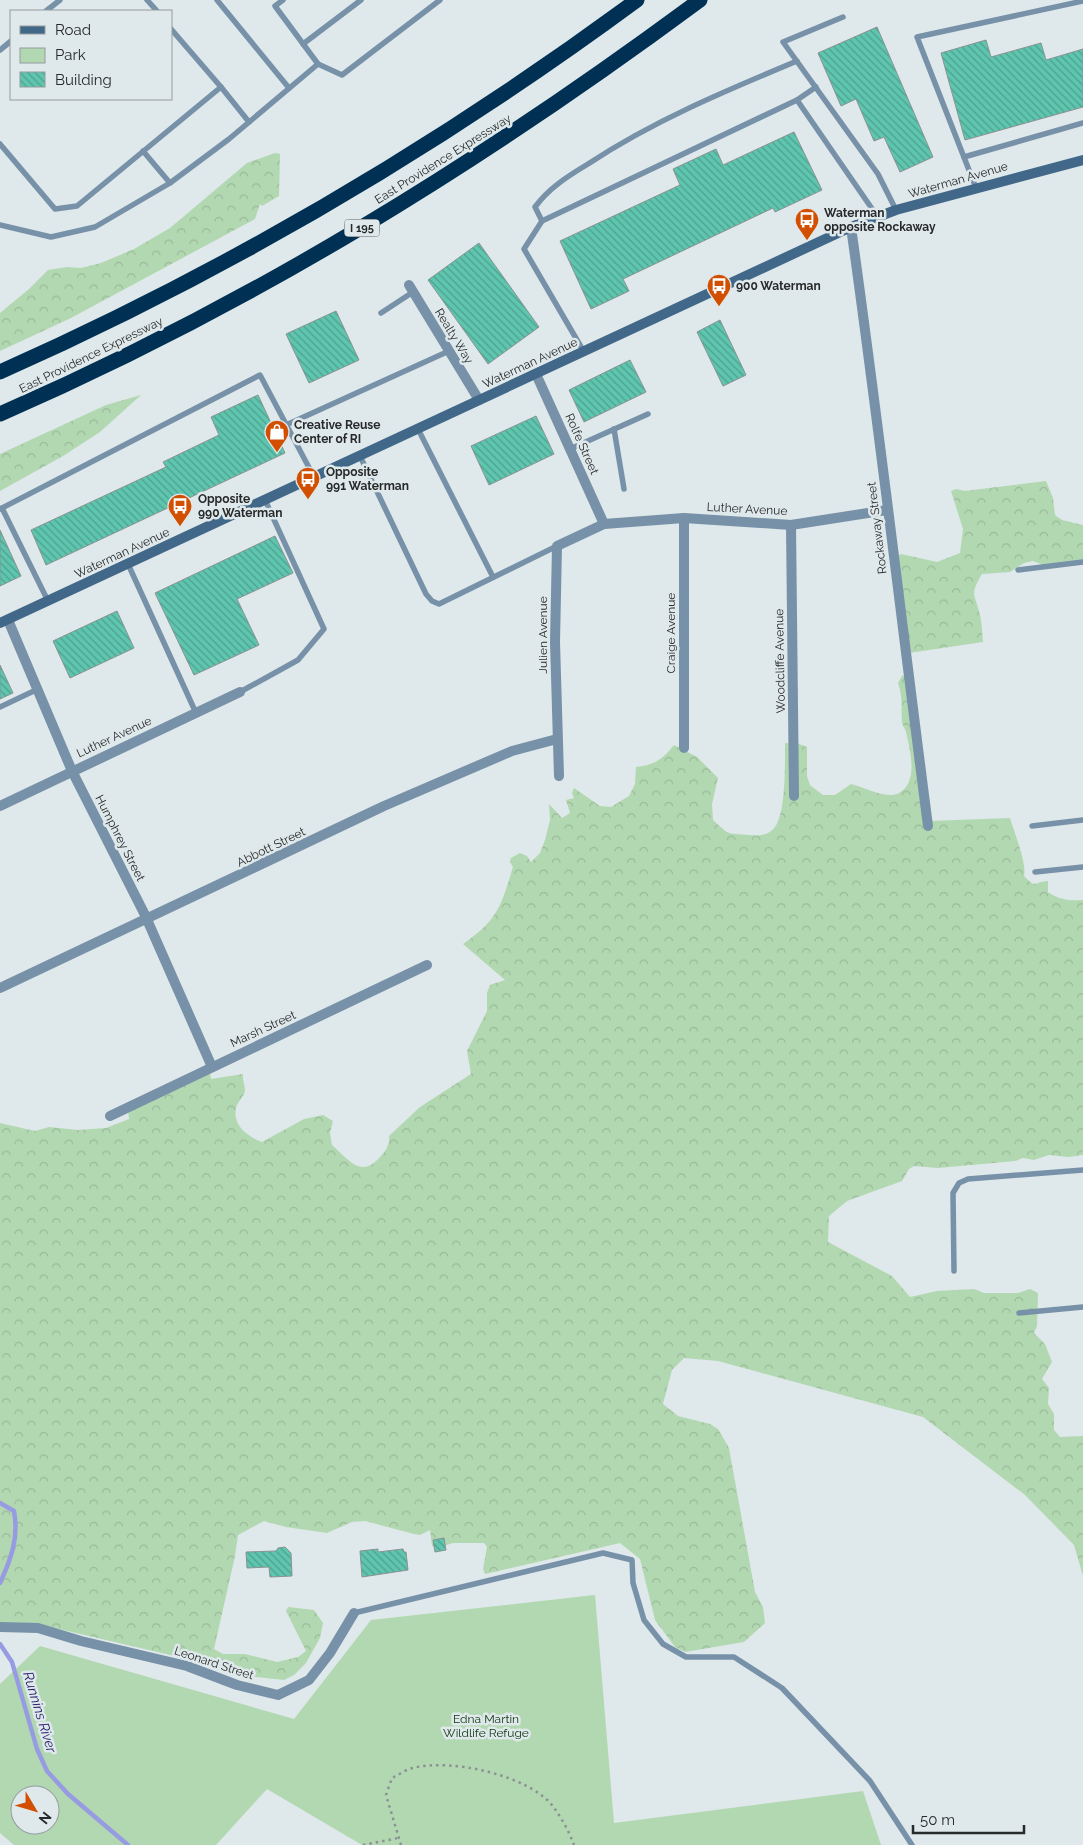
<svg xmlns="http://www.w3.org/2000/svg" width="1083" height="1845" viewBox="0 0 1083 1845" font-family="Raleway,sans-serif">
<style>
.forest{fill:url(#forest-crowns)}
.green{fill:#b2d8b1;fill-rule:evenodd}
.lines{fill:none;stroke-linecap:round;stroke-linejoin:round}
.stream{stroke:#979ce2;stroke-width:4.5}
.building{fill:url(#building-back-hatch);stroke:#8b9391}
.path{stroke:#8c9294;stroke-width:2.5;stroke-dasharray:2.5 4;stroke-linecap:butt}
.lane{stroke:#7791a8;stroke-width:5.5}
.street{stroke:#7791a8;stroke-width:10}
.secondary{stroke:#426889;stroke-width:10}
.highway{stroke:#003154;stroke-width:15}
.labels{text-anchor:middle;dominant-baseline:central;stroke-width:5;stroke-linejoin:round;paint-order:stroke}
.shield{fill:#dfe8ea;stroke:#5e6364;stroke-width:1}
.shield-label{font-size:11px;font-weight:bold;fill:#272a2b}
.street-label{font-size:12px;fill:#272a2b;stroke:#dfe8ea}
.poi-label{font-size:12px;font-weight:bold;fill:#272a2b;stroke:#dfe8ea;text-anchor:start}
.park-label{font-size:12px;fill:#0b340d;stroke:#dfe8ea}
.water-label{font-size:14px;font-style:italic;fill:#261c6c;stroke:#dfe8ea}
</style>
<defs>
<pattern id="forest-crowns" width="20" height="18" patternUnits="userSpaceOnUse" patternTransform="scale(1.25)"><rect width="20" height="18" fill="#b2d8b1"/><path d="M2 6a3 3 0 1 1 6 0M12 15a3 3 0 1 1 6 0" fill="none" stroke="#99ba98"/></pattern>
<pattern id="building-back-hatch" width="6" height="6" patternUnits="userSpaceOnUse" patternTransform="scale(1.25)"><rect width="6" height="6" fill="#5ec5af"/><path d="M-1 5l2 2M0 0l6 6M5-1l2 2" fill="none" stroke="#4ea08f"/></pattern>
</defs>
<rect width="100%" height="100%" fill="#dfe8ea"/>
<g class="forest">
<polygon points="275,153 280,154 279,196 262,206 260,204 255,219 71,318 0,351 0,313 29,289 48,270 67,267 81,268 101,263 134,249 170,228 247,163"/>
<polygon points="141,395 100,432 63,456 0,491 0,454 106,405"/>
<path d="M1046,481L1053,498L1055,515L1062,520L1083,525V563L1048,567L1033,561L1024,563L1010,572L982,574C969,596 975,593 980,615C982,623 982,633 983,642L909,653L897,556L901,554L937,562L960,553L963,529L951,491L956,489L965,491Z"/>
<path d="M908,674L930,821L1010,818C1014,832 1027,863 1024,876C1036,889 1034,882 1048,881V892C1059,900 1070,901 1083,900V1155L1068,1157L1049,1155L1034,1160L1023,1158L1015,1161L938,1168L914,1166L909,1169L902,1181L847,1201L829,1216L828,1242L892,1276L910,1297L937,1291L974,1289L984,1293H1018L1030,1289L1038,1293L1037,1326L1034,1333L1045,1344L1052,1362L1042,1379L1049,1388L1048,1404L1054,1414V1430L1060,1437L1083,1436V1576L1074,1545L1025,1495L923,1417L718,1361L684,1358L672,1370L663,1404L678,1416L710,1424L718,1429L729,1448L755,1592L763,1607L765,1623L744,1642L685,1652L675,1647L655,1620L640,1559L620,1543L485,1574L483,1569L487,1547L484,1543H453L437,1548L432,1546L430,1530L420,1535L414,1534L365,1521L352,1522L327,1533L286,1527L264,1521L238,1535L235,1556L214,1649L223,1654H245L277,1662L298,1657L306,1651L286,1611L288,1607L314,1610L323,1623L320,1638L306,1663L294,1675L284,1680L237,1675L196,1661L33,1623L0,1624V1123L35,1131L49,1127L78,1130L106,1128L129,1119L128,1109L210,1071L211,1079L243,1074C242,1080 245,1085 245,1090C245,1096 237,1102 236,1108C232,1125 248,1137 262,1142L304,1119L323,1115L333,1121L330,1133L332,1145C349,1160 361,1179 380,1157C386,1151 390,1144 389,1136L420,1107L471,1074L467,1051L487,1011V993L490,985L505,980L463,944C498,920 501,906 513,867L510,862L511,858L520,853L527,856L531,862L540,853L545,840L550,820L549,804L562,818L570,813L566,800L574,798L572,793L574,788L600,806L611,807L629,796L635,784L636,767C654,765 662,760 674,745L697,757L718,778L712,804L713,820C731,837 727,833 750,835C759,836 768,836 775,827C786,812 785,763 785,743L799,744L807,747V776L810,785L823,795H835L851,784C864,787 888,800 899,793C919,782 910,750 906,732C905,728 902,725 902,721C901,707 903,697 898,683L902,676Z"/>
</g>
<path class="green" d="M595,1595L614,1823L863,1791L881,1845H362L267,1789L216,1845H14L0,1833V1684L40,1646L294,1719L371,1620ZM20,1795H50V1825H20Z"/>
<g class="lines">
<g class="stream">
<path d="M0,1503L14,1511C19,1538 11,1559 0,1583"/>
<polyline points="0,1644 12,1662 37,1749 47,1771 68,1794 128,1845"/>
</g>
</g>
<g class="building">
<polygon points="877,27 933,157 900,172 884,137 874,141 856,99 841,106 818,53"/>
<polygon points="986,40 991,57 1041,43 1046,60 1083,49 1083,107 965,140 941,53"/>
<polygon points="794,132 822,190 775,212 773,208 623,279 629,291 591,309 560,241 680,185 673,169 716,149 723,165"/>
<polygon points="479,243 539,327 488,364 428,280"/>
<polygon points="336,311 359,360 309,383 286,334"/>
<polygon points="720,320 746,375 723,386 697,332"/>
<polygon points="630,360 646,392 584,422 569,390"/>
<polygon points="258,395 285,453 46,565 31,530 166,467 163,462 219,435 211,417"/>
<polygon points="536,416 554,454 489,485 471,446"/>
<polygon points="0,530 21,576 0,586"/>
<polygon points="275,536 293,573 237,599 259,645 194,675 155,593"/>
<polygon points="117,611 134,648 70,678 53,641"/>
<polygon points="0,665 13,693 0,699"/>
<polygon points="444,1538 446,1550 435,1552 433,1540"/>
<polygon points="285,1547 291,1553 292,1576 270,1577 269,1567 247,1568 246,1552 276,1551 278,1548"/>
<polygon points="378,1549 378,1552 403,1549 404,1552 406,1552 408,1570 362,1577 360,1551"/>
</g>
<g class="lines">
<g class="path">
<polyline points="363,1845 398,1838"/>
<path d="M401,1845L386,1795L392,1778C399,1775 406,1769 413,1768C450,1758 527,1775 552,1805C561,1817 569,1831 574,1845"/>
</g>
<g class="lane">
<polyline points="147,0 157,11"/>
<polyline points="217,0 289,88"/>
<polyline points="283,0 275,6 318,64"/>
<polyline points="46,11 60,0"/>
<polyline points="843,17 783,42 878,174 896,210"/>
<polyline points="171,29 221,87"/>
<polyline points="303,44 361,0"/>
<polyline points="0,50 11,41"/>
<polyline points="797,100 816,87"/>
<polyline points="0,144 55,209 77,206 221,87 249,122"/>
<polyline points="143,151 170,183"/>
<polyline points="964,157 1083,123"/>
<polyline points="976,188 917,37 1083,1"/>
<path d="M542,221L535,207C549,188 568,176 588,164C653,121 725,91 797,61"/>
<polyline points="0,225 51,237 95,227 170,183 229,139 318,64 342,75 440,0"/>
<polyline points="381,313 413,292"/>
<polyline points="584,352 524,249 542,221 797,100 877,216"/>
<polyline points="286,425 449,351"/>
<polyline points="418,429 493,577"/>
<polyline points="614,429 624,489"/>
<polyline points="570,449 648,414"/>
<polyline points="360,456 426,594 432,601 439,604 557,546"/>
<polyline points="2,508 48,601"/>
<polyline points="0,509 260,375 314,477"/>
<polyline points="128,564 196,713"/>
<polyline points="1018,570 1083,562"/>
<polyline points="240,692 298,660 324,629 265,500"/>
<polyline points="0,707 38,689"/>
<polyline points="1032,826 1083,820"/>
<polyline points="1035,872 1083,867"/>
<polyline points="954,1271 953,1193 959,1183 968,1179 1083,1170"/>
<polyline points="1019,1313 1083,1307"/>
<polyline points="354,1613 603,1553 632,1560 633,1583 644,1620 663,1644 686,1657 734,1657 782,1688 870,1781 912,1845"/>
</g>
<g class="street">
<path d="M851,227C879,426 902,626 928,826"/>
<polyline points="409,285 479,400"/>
<polyline points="536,374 604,524"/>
<polyline points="791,525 794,796"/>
<polyline points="8,620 72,771 145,915 212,1067"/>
<polyline points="684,748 684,518"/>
<polyline points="559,776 555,642 557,546 604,524 684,518 791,525 887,510"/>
<polyline points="0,806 240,692"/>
<polyline points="0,988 384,806 512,751 557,739"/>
<polyline points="110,1116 427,965"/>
<polyline points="0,1627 38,1628 81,1641 187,1666 237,1685 278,1695 309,1680 330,1653 354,1613"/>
</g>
<polyline class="secondary" points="0,623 851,227 896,210 1083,160"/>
<g class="highway">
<path d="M0,372C225,272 439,146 637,0"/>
<path d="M0,414C251,305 480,163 700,0"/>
</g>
</g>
<defs>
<symbol id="bus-pin" viewBox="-11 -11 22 30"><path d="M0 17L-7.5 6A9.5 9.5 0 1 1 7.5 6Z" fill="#d24e01" stroke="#dfe8ea"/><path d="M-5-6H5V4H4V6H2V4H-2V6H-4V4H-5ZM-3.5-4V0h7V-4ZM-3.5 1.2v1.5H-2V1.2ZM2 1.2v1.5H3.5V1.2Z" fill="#fff"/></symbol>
<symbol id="shop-pin" viewBox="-11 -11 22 30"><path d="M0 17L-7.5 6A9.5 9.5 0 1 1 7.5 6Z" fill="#d24e01" stroke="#dfe8ea"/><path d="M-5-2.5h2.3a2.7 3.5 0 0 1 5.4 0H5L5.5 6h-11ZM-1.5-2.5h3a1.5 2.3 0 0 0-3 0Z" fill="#fff"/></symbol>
</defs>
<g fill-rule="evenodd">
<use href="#bus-pin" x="793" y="206" width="28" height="38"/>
<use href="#bus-pin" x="705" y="272" width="28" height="38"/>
<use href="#shop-pin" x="263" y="418" width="28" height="38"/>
<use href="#bus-pin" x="294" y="465" width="28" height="38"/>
<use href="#bus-pin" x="166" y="492" width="28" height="38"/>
</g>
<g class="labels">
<rect class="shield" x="344.5" y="219.5" width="35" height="17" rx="4"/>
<g class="shield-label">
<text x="362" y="228">I 195</text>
</g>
<g class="street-label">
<text transform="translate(443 159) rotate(-32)">East Providence Expressway</text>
<text transform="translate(958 180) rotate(-16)">Waterman Avenue</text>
<text transform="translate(454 336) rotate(59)">Realty Way</text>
<text transform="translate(91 355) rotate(-26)">East Providence Expressway</text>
<text transform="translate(530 363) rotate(-25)">Waterman Avenue</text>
<text transform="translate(582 444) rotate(66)">Rolfe Street</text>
<text transform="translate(747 509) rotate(3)">Luther Avenue</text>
<text transform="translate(877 528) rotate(-97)">Rockaway Street</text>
<text transform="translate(122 553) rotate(-25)">Waterman Avenue</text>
<text transform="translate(671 633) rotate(-90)">Craige Avenue</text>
<text transform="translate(543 635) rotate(-90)">Julien Avenue</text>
<text transform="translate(780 661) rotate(-91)">Woodcliffe Avenue</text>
<text transform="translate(114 737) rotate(-25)">Luther Avenue</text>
<text transform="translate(120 838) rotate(63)">Humphrey Street</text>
<text transform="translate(271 847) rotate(-26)">Abbott Street</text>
<text transform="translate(263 1029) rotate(-25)">Marsh Street</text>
<text transform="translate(214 1663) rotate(18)">Leonard Street</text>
</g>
<g class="poi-label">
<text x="824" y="213">Waterman<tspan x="824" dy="14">opposite Rockaway</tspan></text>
<text x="736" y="286">900 Waterman</text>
<text x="294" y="425">Creative Reuse<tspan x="294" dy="14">Center of RI</tspan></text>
<text x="326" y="472">Opposite<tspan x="326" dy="14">991 Waterman</tspan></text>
<text x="198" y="499">Opposite<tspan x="198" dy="14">990 Waterman</tspan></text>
</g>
<g class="park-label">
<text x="486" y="1719">Edna Martin<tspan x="486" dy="14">Wildlife Refuge</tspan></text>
</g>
<g class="water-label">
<text transform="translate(40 1712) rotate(73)">Runnins River</text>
</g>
</g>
<rect x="10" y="10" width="162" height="90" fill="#dfe8ea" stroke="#959c9e"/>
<rect x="20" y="26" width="25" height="8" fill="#426889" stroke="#959c9e"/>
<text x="55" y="35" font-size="15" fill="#272a2b">Road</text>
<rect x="20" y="48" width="25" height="15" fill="#b2d8b1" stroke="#959c9e"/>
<text x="55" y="60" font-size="15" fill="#272a2b">Park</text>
<rect x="20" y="72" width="25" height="15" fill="url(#building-back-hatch)" stroke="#959c9e"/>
<text x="55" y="85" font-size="15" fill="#272a2b">Building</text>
<g transform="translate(35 1810) rotate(128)"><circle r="24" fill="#dfe8ea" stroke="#959c9e"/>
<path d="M0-4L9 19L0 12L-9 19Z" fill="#d24e01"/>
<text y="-8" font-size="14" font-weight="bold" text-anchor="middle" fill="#272a2b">N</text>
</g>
<path d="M913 1825v8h111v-8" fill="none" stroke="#272a2b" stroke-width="2.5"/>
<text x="920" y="1825" font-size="15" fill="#272a2b" stroke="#dfe8ea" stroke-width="4" paint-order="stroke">50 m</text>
</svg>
